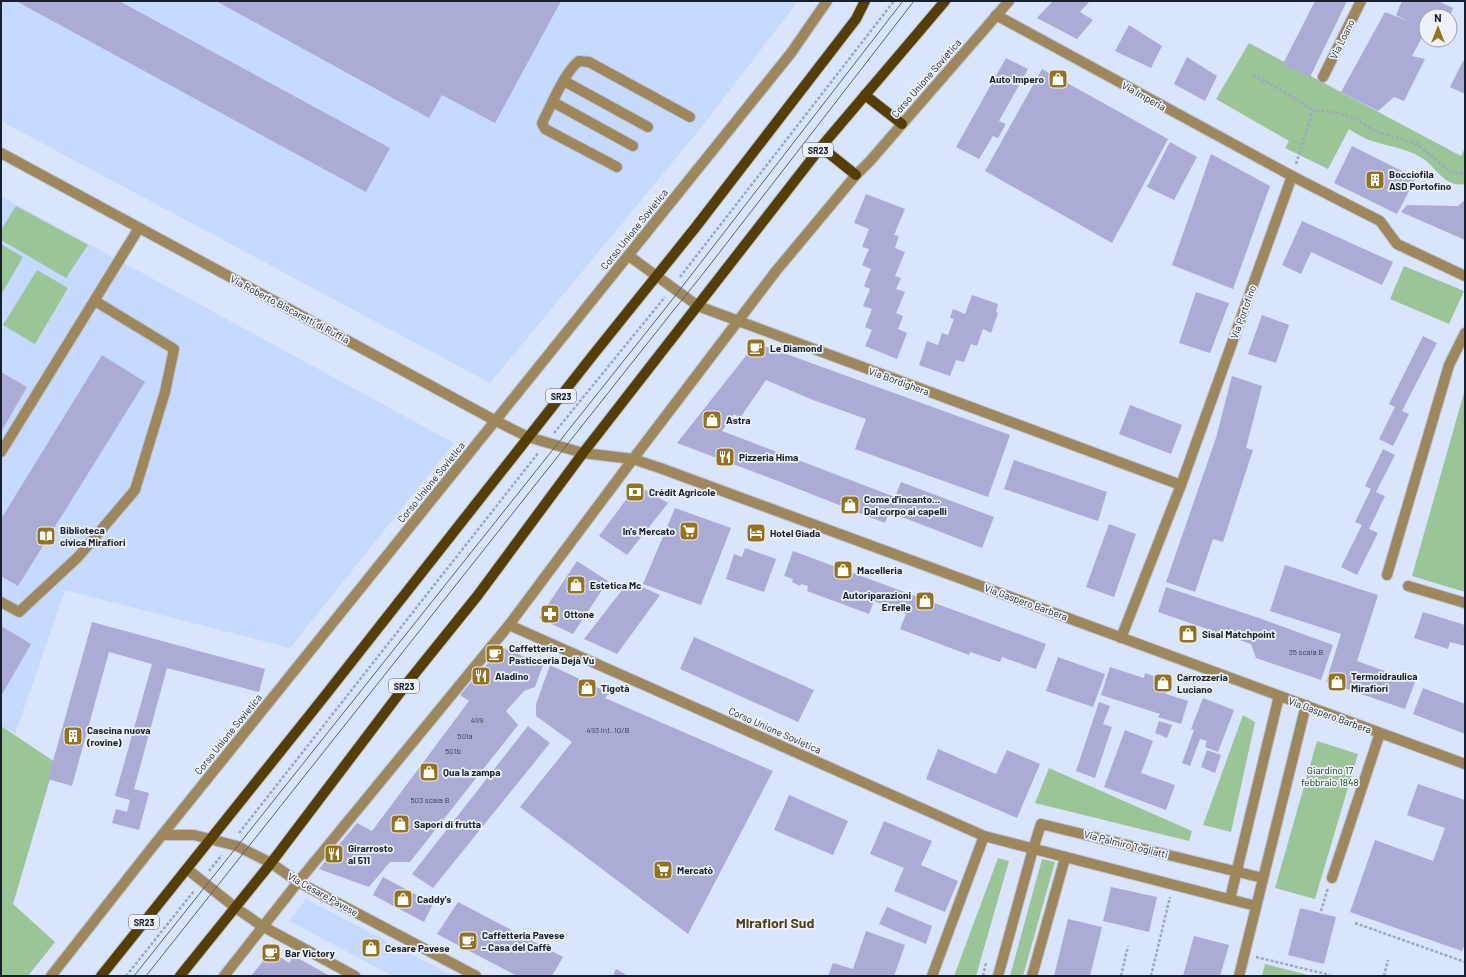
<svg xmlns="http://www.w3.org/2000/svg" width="1466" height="977" viewBox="0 0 1466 977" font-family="Barlow,sans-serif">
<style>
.built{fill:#c6d9fe}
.green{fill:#9bc597}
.building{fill:#aaacd5}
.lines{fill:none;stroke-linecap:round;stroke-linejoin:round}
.minor-casing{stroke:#b5c2d8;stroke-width:12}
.major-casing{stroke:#b5c2d8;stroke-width:12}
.path{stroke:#9da8bd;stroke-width:2.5;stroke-dasharray:3 2;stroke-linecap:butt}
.minor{stroke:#9e875a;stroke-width:10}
.major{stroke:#563e02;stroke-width:10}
.tram{stroke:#5a6375;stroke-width:1}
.labels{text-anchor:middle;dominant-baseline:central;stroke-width:3.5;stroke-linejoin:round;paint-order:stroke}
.number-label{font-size:8px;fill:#3c4358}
.shield{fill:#edf2fa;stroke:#585f6b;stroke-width:1}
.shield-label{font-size:9px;font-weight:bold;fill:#18202e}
.street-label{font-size:10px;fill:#18202e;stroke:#edf2fa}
.poi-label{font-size:10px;font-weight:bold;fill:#18202e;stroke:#edf2fa;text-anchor:start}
.park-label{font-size:10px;fill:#0c400c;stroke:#edf2fa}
.district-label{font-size:14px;font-weight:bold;fill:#4f3d16;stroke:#edf2fa}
</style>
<rect width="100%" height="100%" fill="#d8e5fd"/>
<g class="built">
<polygon points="1,1 798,1 700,129 490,383 1,121"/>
<polygon points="1,196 454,443 290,648 65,590 15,734 1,726"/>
<polygon points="306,899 453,976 393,976 289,921"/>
</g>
<g class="green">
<path d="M1249,43L1461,156L1465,148V184C1445,188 1436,167 1422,158C1406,148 1386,146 1369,140C1362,137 1355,133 1349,129L1328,169L1285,148L1289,141L1216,99Z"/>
<polygon points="16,206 88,245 66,278 1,240 1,230"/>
<polygon points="1,244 23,257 1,295"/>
<polygon points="1404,266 1464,291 1449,324 1390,299"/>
<polygon points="37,270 68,288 35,344 3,325"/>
<polygon points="1465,389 1465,592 1412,576"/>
<polygon points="1243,715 1255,722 1231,832 1203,825"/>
<polygon points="1,726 55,762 13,904 55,942 28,976 1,976"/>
<polygon points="1317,741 1358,754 1315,899 1275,888"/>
<polygon points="1049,768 1192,831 1189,841 1035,803"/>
<polygon points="998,858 1009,861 976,976 954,976"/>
<polygon points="1042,859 1055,862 1023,976 1010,976"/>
<polygon points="1265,964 1308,975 1308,976 1262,976"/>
</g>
<g class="building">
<polygon points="16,1 119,1 390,148 366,192"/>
<polygon points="216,1 561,1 495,123 442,95 429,118"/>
<polygon points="1053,1 1090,1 1080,12 1093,20 1077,39 1037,18"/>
<polygon points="1315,1 1347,1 1310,77 1283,64"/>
<polygon points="1402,1 1438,1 1453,8 1450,16 1426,16 1426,30 1412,56 1425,59 1404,101 1394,97 1378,111 1341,92 1385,12 1408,21 1396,15"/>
<polygon points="1129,25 1162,46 1151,68 1115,51"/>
<polygon points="1187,57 1217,76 1205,101 1174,84"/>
<polygon points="1006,58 1028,69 999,121 1006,124 998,138 993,136 979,159 956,147"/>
<polygon points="1463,61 1465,62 1465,94 1450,87"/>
<polygon points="1042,69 1168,139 1112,243 985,171"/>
<polygon points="1170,142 1197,157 1174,200 1147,187"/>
<polygon points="1352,146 1416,178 1397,214 1334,183"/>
<polygon points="1211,154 1270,186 1233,289 1172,265"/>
<polygon points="866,194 905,209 894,235 899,236 895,248 905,252 895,276 901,278 896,289 905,292 896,313 903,316 898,329 907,333 897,359 865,346 872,330 865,327 872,309 863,306 870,289 864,286 871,269 862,265 869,249 862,247 869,229 854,223"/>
<polygon points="1465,200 1465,240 1401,212 1407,205 1458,206"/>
<polygon points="1302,221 1393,262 1382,285 1311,252 1301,274 1282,265"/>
<polygon points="1196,292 1229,303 1210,353 1179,343"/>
<polygon points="972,295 998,304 996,312 998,313 991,333 983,329 977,346 971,344 964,362 956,360 950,376 919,365 927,341 938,345 942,333 948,335 954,319 950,318 953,309 965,314"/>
<polygon points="1262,315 1289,325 1276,363 1248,354"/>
<polygon points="1423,336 1437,343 1402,411 1409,414 1393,446 1379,439 1395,407 1389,404"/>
<polygon points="756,343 1010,435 988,497 855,449 866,419 813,400 766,380 740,418 734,414 722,431 895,497 901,482 994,517 982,548 889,512 885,523 778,481 677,443"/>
<polygon points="102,355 145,382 18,586 1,576 1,519"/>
<polygon points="1,372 27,387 1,432"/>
<polygon points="1232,376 1262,386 1246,448 1253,450 1223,542 1213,539 1195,592 1166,582 1216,438"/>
<polygon points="1130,405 1182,425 1171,454 1119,434"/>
<polygon points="1383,449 1395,455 1376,492 1385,496 1369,529 1378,533 1357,575 1341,567 1362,525 1355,522 1371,489 1365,486"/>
<polygon points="1014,460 1107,492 1098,521 1004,489"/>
<polygon points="637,485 668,503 627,555 599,536"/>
<polygon points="675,508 731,528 701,605 643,584"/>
<polygon points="1109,524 1136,534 1114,597 1086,587"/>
<polygon points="745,548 776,559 764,592 726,579 734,554 742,557"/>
<polygon points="793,551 1046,644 1036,669 1002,657 1000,662 970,652 969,655 900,629 906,614 874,601 869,614 807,591 808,586 801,584 800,586 792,582 793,579 784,576"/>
<polygon points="577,561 608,581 573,634 539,618"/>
<polygon points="1285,565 1378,595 1357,661 1415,682 1405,709 1326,682 1341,634 1270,611"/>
<polygon points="629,581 660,595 617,654 584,639"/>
<polygon points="1166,587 1259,618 1333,645 1321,680 1256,658 1251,644 1158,612"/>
<polygon points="1423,612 1465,625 1465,646 1450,642 1448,649 1414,638"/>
<polygon points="92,622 265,669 259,692 167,668 134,789 149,793 139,830 112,823 116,809 127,812 130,800 115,796 152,664 109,652 72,786 48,779"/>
<polygon points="1,626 31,644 1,696"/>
<polygon points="694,637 814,690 798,722 680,669"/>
<polygon points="502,647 543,665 535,687 524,691 506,711 518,725 410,862 390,862 369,887 319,869 357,823 372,831 469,701 460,695"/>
<polygon points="1058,657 1105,674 1093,707 1046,691"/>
<polygon points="550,665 609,693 605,698 773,771 688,934 520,807 572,742 536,716 536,704"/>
<polygon points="1110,667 1144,678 1145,673 1170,682 1166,694 1188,701 1181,724 1158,717 1160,714 1101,695"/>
<polygon points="1423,688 1465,704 1465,734 1413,714"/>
<polygon points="1203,698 1234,710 1218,752 1205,747 1207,741 1200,739 1190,766 1182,763 1194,730 1191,729"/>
<polygon points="1099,702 1110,706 1103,724 1112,727 1095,778 1076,771"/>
<polygon points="1159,721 1172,725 1167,738 1155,733"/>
<polygon points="528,726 550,743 433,888 412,874"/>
<polygon points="1125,730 1153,741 1141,773 1175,785 1166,810 1104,787"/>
<polygon points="938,749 996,774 1007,750 1040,764 1017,818 926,779"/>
<polygon points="1207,750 1221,755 1215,773 1201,767"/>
<polygon points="1418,784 1465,800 1465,944 1462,951 1350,912 1375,840 1433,861 1445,828 1407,815"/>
<polygon points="789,795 848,821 833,855 774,830"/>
<polygon points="884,821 932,841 921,865 958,881 945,912 894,891 904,868 870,854"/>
<polygon points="383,877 433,904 424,922 373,895"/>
<polygon points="1111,887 1157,897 1149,932 1103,921"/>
<polygon points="458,902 563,957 552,976 517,976 437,934"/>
<polygon points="887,907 932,926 926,944 879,924"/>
<polygon points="1300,908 1336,917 1324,964 1288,955"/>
<polygon points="1068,919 1102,927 1090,976 1054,976"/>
<polygon points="866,931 905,945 894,976 828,976 833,963 853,969"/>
<polygon points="1194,936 1229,945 1220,976 1183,976"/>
<polygon points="271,951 289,963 294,956 330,976 251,976"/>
<polygon points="616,969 628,976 613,976"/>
</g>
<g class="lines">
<defs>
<g id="minor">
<polyline points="996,15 1292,176 1380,221 1397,244 1465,276"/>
<polyline points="1323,77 1361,1"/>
<polyline points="564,81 648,127"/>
<polyline points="553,102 633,146"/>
<polyline points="1,153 496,421 528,437 583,453 633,459 660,468 1465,764"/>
<path d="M617,167L545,129L542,123C551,106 565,71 579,61L589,62L690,117"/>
<polyline points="629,256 698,306 1181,485"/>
<polyline points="1,452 139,228"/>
<polyline points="1387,575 1449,365 1465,333"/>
<polyline points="1408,586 1465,603"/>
<polyline points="1,602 19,612 78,557 135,490 165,392 174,349 95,301"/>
<polyline points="509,625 984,836 1256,906"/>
<polyline points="1121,638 1181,485 1292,176"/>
<polyline points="162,835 194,835 237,846 271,863 298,882 476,976"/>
<polyline points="187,869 236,908 262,926 355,976"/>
<polyline points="1332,878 1380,733"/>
<polyline points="1230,899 1279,696"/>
<polyline points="51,976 150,850 791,53 827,1"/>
<polyline points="224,976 298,882 509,625 633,459 776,271 856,175 870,161 1009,1"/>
<polyline points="932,976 984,836"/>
<polyline points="998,976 1033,849 1041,824 1263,878"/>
<polyline points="1032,976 1065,858"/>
<polyline points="1239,976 1306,705"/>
</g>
<g id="major">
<polyline points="865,95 902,124"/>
<polyline points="821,147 856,175"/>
<polyline points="101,976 320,702 593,355 695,228 856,19 865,1"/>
<polyline points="180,976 271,863 408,682 478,595 583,453 821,147 945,1"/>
</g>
</defs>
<use href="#minor" class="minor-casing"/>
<use href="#major" class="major-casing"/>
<g class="path">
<polyline points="1253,75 1276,87 1313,110"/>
<polyline points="1296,164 1313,110 1338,113 1356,119 1375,131 1417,144 1449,171 1465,174"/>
<polyline points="680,277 894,1"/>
<polyline points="554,433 665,297"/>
<polyline points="239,833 539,452"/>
<polyline points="209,871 222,855"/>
<polyline points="1321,911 1328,888"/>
<polyline points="1355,923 1465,962"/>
<polyline points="1256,957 1330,975"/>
<polyline points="126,976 194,891"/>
<polyline points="983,976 986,963"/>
<polyline points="1121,976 1128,946"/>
<polyline points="1151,976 1170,897"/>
<polyline points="1384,976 1388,960"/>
</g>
<use href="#minor" class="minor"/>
<use href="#major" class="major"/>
<g class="tram">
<polyline points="134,976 668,305 903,1"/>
<polyline points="146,976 673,311 702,275 914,1"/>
</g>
</g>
<defs>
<symbol id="shop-square" viewBox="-11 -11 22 22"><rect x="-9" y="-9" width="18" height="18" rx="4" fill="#97721c" stroke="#edf2fa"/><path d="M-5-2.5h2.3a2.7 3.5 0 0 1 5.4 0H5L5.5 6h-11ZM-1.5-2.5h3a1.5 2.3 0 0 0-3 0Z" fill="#fff"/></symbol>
<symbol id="building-square" viewBox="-11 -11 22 22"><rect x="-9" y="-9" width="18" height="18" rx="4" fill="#97721c" stroke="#edf2fa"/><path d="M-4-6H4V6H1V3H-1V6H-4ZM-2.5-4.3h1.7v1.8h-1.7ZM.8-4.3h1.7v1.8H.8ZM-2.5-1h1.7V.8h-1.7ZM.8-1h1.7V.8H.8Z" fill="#fff"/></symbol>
<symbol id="cafe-square" viewBox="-11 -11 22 22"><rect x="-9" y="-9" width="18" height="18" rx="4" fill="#97721c" stroke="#edf2fa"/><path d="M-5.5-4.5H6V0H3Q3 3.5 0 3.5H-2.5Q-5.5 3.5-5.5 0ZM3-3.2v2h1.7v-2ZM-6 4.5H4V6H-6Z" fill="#fff"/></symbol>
<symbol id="restaurant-square" viewBox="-11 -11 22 22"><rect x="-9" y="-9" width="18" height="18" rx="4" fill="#97721c" stroke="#edf2fa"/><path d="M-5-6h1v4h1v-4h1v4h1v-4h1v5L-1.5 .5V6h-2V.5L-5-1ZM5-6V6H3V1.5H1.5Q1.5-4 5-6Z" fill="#fff"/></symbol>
<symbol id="bank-square" viewBox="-11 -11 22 22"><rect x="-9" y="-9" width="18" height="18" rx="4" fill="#97721c" stroke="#edf2fa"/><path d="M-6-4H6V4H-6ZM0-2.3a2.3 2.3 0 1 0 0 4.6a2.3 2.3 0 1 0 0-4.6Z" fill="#fff"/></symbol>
<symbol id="supermarket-square" viewBox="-11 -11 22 22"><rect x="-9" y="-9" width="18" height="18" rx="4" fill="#97721c" stroke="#edf2fa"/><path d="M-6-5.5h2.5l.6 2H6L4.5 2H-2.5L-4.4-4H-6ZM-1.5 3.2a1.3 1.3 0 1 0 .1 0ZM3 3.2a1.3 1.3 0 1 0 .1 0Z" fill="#fff"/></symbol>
<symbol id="hotel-square" viewBox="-11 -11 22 22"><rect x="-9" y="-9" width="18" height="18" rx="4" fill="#97721c" stroke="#edf2fa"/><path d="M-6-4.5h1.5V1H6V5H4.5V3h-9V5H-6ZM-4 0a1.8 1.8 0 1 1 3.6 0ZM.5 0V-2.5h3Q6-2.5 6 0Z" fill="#fff"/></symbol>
<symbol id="library-square" viewBox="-11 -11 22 22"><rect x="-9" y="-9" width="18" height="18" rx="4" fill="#97721c" stroke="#edf2fa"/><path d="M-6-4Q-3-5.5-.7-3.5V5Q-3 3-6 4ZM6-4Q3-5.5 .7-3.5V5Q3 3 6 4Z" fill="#fff"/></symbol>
<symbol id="pharmacy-square" viewBox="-11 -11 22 22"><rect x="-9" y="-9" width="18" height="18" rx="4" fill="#97721c" stroke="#edf2fa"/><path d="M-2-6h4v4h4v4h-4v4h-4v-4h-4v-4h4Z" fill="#fff"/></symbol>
</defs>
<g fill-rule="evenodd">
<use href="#shop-square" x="1047" y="68" width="22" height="22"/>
<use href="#building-square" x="1364" y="169" width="22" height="22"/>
<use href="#cafe-square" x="745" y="337" width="22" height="22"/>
<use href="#shop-square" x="701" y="409" width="22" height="22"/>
<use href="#restaurant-square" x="714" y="446" width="22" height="22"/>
<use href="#bank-square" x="624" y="481" width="22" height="22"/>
<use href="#shop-square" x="839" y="494" width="22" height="22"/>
<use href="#supermarket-square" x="678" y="520" width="22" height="22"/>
<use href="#hotel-square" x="745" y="522" width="22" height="22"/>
<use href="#library-square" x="35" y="525" width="22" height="22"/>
<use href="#shop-square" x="832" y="559" width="22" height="22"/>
<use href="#shop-square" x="565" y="574" width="22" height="22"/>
<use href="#shop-square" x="914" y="590" width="22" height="22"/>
<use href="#pharmacy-square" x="539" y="603" width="22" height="22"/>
<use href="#shop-square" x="1177" y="623" width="22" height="22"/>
<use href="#cafe-square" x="484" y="643" width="22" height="22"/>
<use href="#restaurant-square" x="470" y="665" width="22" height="22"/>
<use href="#shop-square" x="1326" y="671" width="22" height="22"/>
<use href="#shop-square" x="1152" y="672" width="22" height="22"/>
<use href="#shop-square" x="576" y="677" width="22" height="22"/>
<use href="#building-square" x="62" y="725" width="22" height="22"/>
<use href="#shop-square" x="418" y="761" width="22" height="22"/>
<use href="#shop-square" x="389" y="813" width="22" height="22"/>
<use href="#restaurant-square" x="323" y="843" width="22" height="22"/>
<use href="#supermarket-square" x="652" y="859" width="22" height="22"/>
<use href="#shop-square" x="392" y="888" width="22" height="22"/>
<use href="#cafe-square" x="457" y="930" width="22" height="22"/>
<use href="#shop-square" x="360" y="937" width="22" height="22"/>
<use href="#cafe-square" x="260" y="942" width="22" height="22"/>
</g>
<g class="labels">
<g class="number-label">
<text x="1306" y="652">35 scala B</text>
<text x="477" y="720">499</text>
<text x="608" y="730">493 int. 10/B</text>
<text x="465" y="736">501a</text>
<text x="453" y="751">501b</text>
<text x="430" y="800">503 scala B</text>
</g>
<g class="shield">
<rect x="803" y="143" width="30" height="14" rx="3"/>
<rect x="546" y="389" width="30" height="14" rx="3"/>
<rect x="389" y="679" width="30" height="14" rx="3"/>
<rect x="129" y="915" width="30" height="14" rx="3"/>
</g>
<g class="shield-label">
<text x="818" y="150">SR23</text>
<text x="561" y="396">SR23</text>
<text x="404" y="686">SR23</text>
<text x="144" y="922">SR23</text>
</g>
<g class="street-label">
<text transform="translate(1342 39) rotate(-64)">Via Loano</text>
<text transform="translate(926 78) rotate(-49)">Corso Unione Sovietica</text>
<text transform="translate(1144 96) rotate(29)">Via Imperia</text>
<text transform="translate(634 229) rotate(-51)">Corso Unione Sovietica</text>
<text transform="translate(290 309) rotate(28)">Via Roberto Biscaretti di Ruffia</text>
<text transform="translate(1243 312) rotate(-70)">Via Portofino</text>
<text transform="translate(899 381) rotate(20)">Via Bordighera</text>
<text transform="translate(431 482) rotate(-51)">Corso Unione Sovietica</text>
<text transform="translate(1026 602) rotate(20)">Via Gaspero Barbera</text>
<text transform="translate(1330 715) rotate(20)">Via Gaspero Barbera</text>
<text transform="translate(775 730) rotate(24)">Corso Unione Sovietica</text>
<text transform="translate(228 734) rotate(-51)">Corso Unione Sovietica</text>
<text transform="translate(1126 844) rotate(14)">Via Palmiro Togliatti</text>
<text transform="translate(323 894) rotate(29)">Via Cesare Pavese</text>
</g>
<g class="poi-label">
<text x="1044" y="79" text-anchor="end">Auto Impero</text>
<text x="1389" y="174">Bocciofila<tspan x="1389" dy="12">ASD Portofino</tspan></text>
<text x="770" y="348">Le Diamond</text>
<text x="726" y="420">Astra</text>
<text x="739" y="457">Pizzeria Hima</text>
<text x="649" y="492">Crédit Agricole</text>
<text x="864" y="499">Come d'incanto...<tspan x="864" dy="12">Dal corpo ai capelli</tspan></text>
<text x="60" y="530">Biblioteca<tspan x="60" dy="12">civica Mirafiori</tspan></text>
<text x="675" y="531" text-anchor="end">In's Mercato</text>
<text x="770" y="533">Hotel Giada</text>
<text x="857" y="570">Macelleria</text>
<text x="590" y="585">Estetica Mc</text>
<text x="911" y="595" text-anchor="end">Autoriparazioni<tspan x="911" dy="12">Errelle</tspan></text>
<text x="564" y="614">Ottone</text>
<text x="1202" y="634">Sisal Matchpoint</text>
<text x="509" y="648">Caffetteria -<tspan x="509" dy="12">Pasticceria Dejà Vu</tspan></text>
<text x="495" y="676">Aladino</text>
<text x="1351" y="676">Termoidraulica<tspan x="1351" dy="12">Mirafiori</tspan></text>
<text x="1177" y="677">Carrozzeria<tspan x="1177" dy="12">Luciano</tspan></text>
<text x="601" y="688">Tigotà</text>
<text x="87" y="730">Cascina nuova<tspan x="87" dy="12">(rovine)</tspan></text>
<text x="443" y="772">Qua la zampa</text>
<text x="414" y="824">Sapori di frutta</text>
<text x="348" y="848">Girarrosto<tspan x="348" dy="12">al 511</tspan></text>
<text x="677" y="870">Mercatò</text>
<text x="417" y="899">Caddy's</text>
<text x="482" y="935">Caffetteria Pavese<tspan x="482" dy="12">- Casa del Caffè</tspan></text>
<text x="385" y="948">Cesare Pavese</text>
<text x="285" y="953">Bar Victory</text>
</g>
<g class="park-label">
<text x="1330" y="770">Giardino 17<tspan x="1330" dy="12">febbraio 1848</tspan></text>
</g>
<g class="district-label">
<text x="775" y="922">Mirafiori Sud</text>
</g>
</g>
<rect width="1466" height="977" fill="none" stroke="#18202e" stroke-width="4"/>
<g transform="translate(1438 28)"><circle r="19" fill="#edf2fa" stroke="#989ea8"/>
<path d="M0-3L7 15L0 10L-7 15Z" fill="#97721c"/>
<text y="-6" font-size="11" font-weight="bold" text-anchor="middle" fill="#18202e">N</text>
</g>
</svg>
